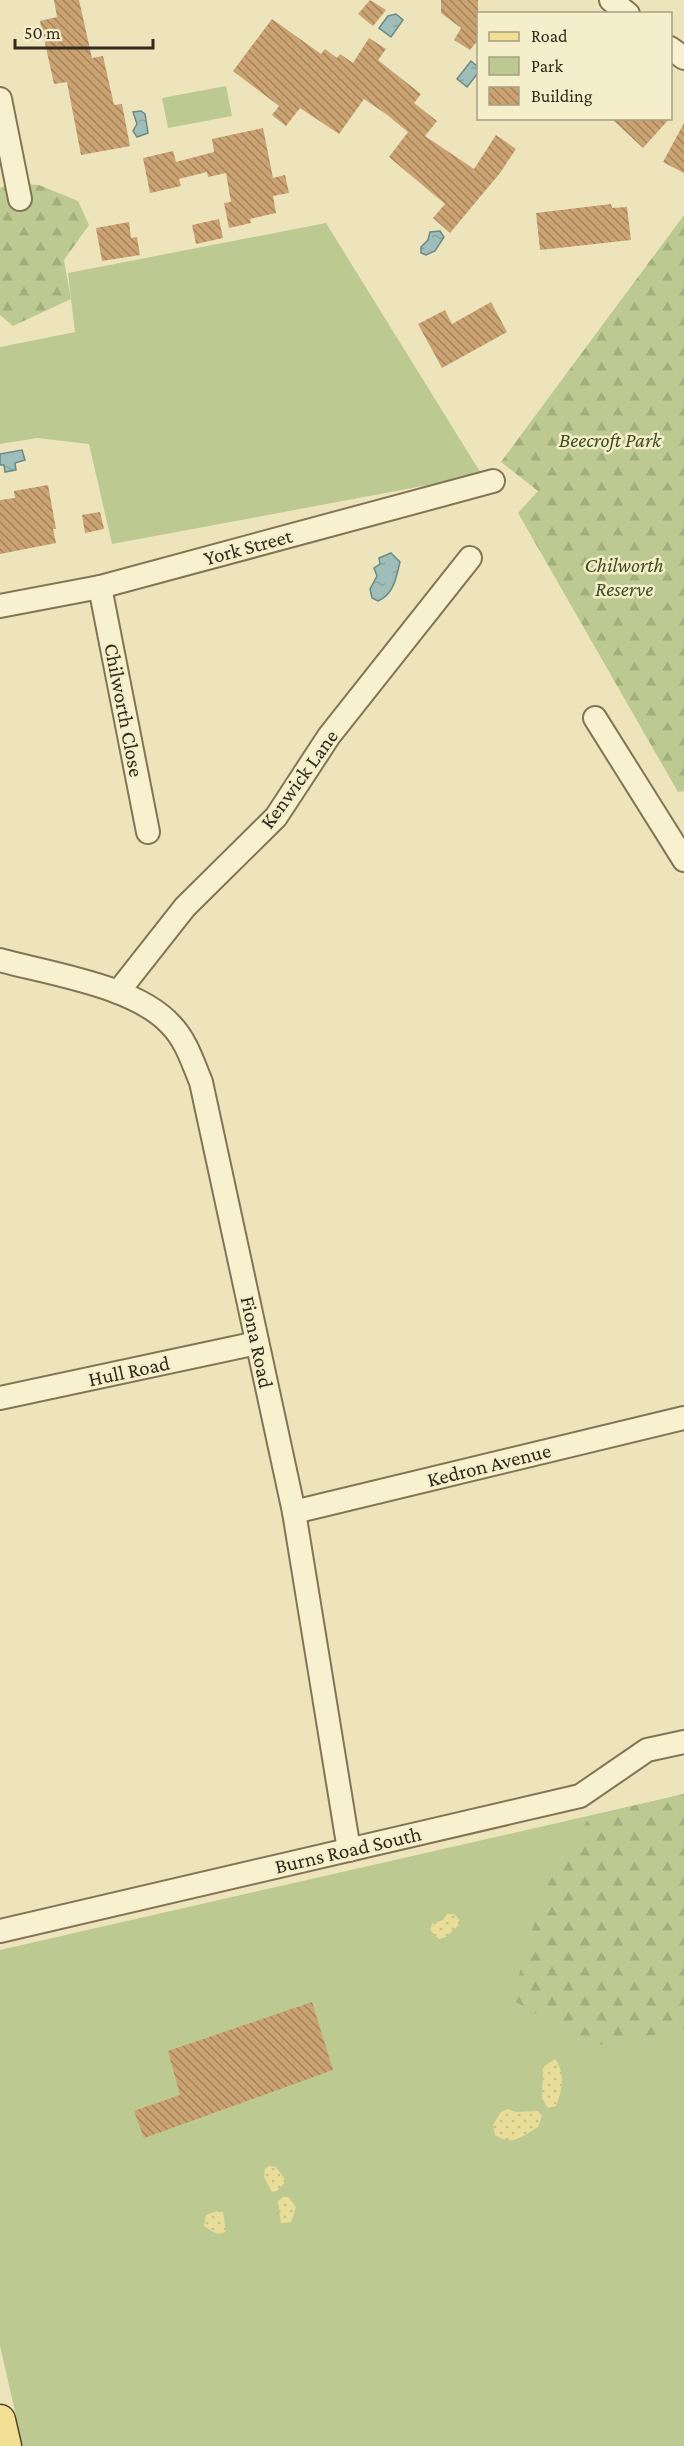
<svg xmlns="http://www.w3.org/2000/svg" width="684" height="2446" viewBox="0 0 684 2446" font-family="'Crimson Pro',serif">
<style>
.green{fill:#bcca91}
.forest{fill:url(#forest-firs)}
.sand{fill:url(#sand-dots)}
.water{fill:url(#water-ripples);stroke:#688b87;stroke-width:1.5}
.building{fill:url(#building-back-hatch)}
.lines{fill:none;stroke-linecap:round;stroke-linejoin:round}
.minor-casing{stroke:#847456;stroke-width:26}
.major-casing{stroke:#51422b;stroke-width:33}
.minor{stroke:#f8f1cf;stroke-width:22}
.major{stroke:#f1e093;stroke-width:30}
.labels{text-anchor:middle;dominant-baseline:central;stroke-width:5;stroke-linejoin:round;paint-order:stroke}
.park-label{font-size:21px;font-style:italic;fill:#3e4f21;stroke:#f4eecb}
.street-label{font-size:21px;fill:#332a1b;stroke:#f4eecb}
</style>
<defs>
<pattern id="forest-firs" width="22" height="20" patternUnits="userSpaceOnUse" patternTransform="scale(1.5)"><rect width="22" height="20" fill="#bcca91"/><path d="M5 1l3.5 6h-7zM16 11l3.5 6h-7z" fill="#a2ae7c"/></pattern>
<pattern id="sand-dots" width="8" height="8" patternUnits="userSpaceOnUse" patternTransform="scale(1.5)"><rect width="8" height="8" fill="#e9de99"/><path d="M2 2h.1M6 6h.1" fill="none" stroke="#c8bf83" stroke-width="1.8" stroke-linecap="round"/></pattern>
<pattern id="water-ripples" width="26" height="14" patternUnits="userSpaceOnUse" patternTransform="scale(1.5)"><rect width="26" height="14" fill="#a0beb9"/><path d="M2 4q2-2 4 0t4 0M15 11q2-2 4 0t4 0" fill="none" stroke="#8aa39e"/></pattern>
<pattern id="building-back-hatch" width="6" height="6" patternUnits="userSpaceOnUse" patternTransform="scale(1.5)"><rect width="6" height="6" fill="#cba272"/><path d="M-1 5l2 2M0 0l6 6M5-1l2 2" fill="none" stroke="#a5845d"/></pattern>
</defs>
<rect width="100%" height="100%" fill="#ede4bc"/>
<g class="green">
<polygon points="226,86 232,116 168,128 162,98"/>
<polygon points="326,223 482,475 112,544 89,444 37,438 0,444 0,347 75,332 68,273"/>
<polygon points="684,1794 684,2446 23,2446 0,2346 0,1950"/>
</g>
<g class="forest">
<polygon points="10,183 39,185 78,201 89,225 64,260 71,299 13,326 0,315 0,188"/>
<polygon points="684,215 684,791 678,792 518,513 538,491 501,462"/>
<polygon points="684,1794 684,2029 594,2046 512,2000 543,1892 590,1816"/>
</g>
<g class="sand">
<polygon points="447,1914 454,1914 459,1919 459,1925 446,1937 439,1939 430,1930 432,1924 443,1920"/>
<path d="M555,2059C566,2074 562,2090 556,2106L548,2108L542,2098L543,2067Z"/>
<path d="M508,2109L516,2112L538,2111L542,2116L538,2127C522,2136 513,2147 495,2135L493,2125L501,2112Z"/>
<polygon points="269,2166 276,2167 286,2181 277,2191 272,2192 264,2177 265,2169"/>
<polygon points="283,2197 288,2197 296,2207 291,2222 281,2223 278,2201"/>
<path d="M217,2211L223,2212L226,2231C218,2238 211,2230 204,2226L206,2215Z"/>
</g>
<g class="water">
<polygon points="396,14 403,20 391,37 379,28 388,16"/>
<polygon points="471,61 478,67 478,73 467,87 457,79"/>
<polygon points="141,111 145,114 148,133 137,137 133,131 137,124 133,112"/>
<polygon points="440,231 444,237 435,251 426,255 421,253 421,247 428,240 430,232"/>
<polygon points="22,450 25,460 15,463 16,470 5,472 4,465 0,465 0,454"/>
<path d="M391,553L400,562C396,578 394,594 378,601L372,598L370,589L377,576L374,568L380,564L379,558Z"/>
</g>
<g class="building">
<polygon points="54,0 79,0 92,58 103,56 114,105 122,104 130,146 81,155 67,82 54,84 40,21 57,17"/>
<polygon points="370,0 386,10 373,26 358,14"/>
<polygon points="441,0 478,0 478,40 470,50 454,40 461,28 441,13"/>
<polygon points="272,19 321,54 325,49 337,58 340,54 353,63 369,38 386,49 378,60 421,94 414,103 437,121 425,136 474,169 496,135 516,149 500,173 450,233 433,218 445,204 389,157 408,132 386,114 364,99 339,134 300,108 286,126 272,115 279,106 233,71"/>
<polygon points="611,118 670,118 643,148"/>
<polygon points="684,123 684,173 663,162"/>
<polygon points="263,128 273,178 285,175 289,193 273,196 276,213 250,219 251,223 229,228 224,203 231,202 226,173 208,177 207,172 179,179 181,186 150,193 143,158 173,151 176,162 214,152 212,139"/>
<polygon points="611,204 612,208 627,207 631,240 540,250 536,213"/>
<polygon points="219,219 223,238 196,244 192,225"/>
<polygon points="129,222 131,238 137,237 140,255 102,261 96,228"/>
<polygon points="491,302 507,332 442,368 418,324 445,310 452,324"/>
<polygon points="48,485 56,529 53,529 56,543 0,554 0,500 15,498 14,491"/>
<polygon points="100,512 104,529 85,533 82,515"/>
<polygon points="312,2002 333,2070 144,2138 134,2111 180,2095 168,2051"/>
</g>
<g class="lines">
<defs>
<g id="minor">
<polyline points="611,0 628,14"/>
<polyline points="670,48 684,58"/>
<polyline points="0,99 20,199"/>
<polyline points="100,587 148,832"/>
<polyline points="0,606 100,587 493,481"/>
<polyline points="595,718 684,860"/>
<path d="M0,960C51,974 136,986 171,1025C186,1040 193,1063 201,1082L294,1512L349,1850"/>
<polyline points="118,992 185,907 276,817 329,736 470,558"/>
<polyline points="0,1398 257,1343"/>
<polyline points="294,1512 684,1418"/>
<polyline points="0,1931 580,1796 647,1750 684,1742"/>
</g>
<polyline id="major" points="0,2420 6,2446"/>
</defs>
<use href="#minor" class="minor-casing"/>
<use href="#major" class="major-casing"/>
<use href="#minor" class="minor"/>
<use href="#major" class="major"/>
</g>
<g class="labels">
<g class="park-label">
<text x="610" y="440">Beecroft Park</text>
<text x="624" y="565">Chilworth<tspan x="624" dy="24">Reserve</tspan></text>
</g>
<g class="street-label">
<text transform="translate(248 547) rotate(-15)">York Street</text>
<text transform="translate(124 710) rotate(79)">Chilworth Close</text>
<text transform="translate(299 779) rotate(-54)">Kenwick Lane</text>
<text transform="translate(257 1342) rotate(78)">Fiona Road</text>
<text transform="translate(129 1371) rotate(-12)">Hull Road</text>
<text transform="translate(489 1465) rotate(-14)">Kedron Avenue</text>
<text transform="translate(348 1850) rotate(-13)">Burns Road South</text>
</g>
</g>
<rect x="477" y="12" width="195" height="108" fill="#f4eecb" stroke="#a7a085" stroke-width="1.5"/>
<rect x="489" y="32" width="30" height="9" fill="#f1e093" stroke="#a7a085" stroke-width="1.5"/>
<text x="531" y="42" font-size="18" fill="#332a1b">Road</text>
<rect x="489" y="57" width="30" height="18" fill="#bcca91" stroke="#a7a085" stroke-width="1.5"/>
<text x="531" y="72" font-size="18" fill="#332a1b">Park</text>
<rect x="489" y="87" width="30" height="18" fill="url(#building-back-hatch)" stroke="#a7a085" stroke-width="1.5"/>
<text x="531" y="102" font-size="18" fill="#332a1b">Building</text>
<path d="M15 39v9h138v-9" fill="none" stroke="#332a1b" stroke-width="3"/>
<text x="24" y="39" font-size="18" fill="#332a1b" stroke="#f4eecb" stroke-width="4.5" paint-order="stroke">50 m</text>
</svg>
